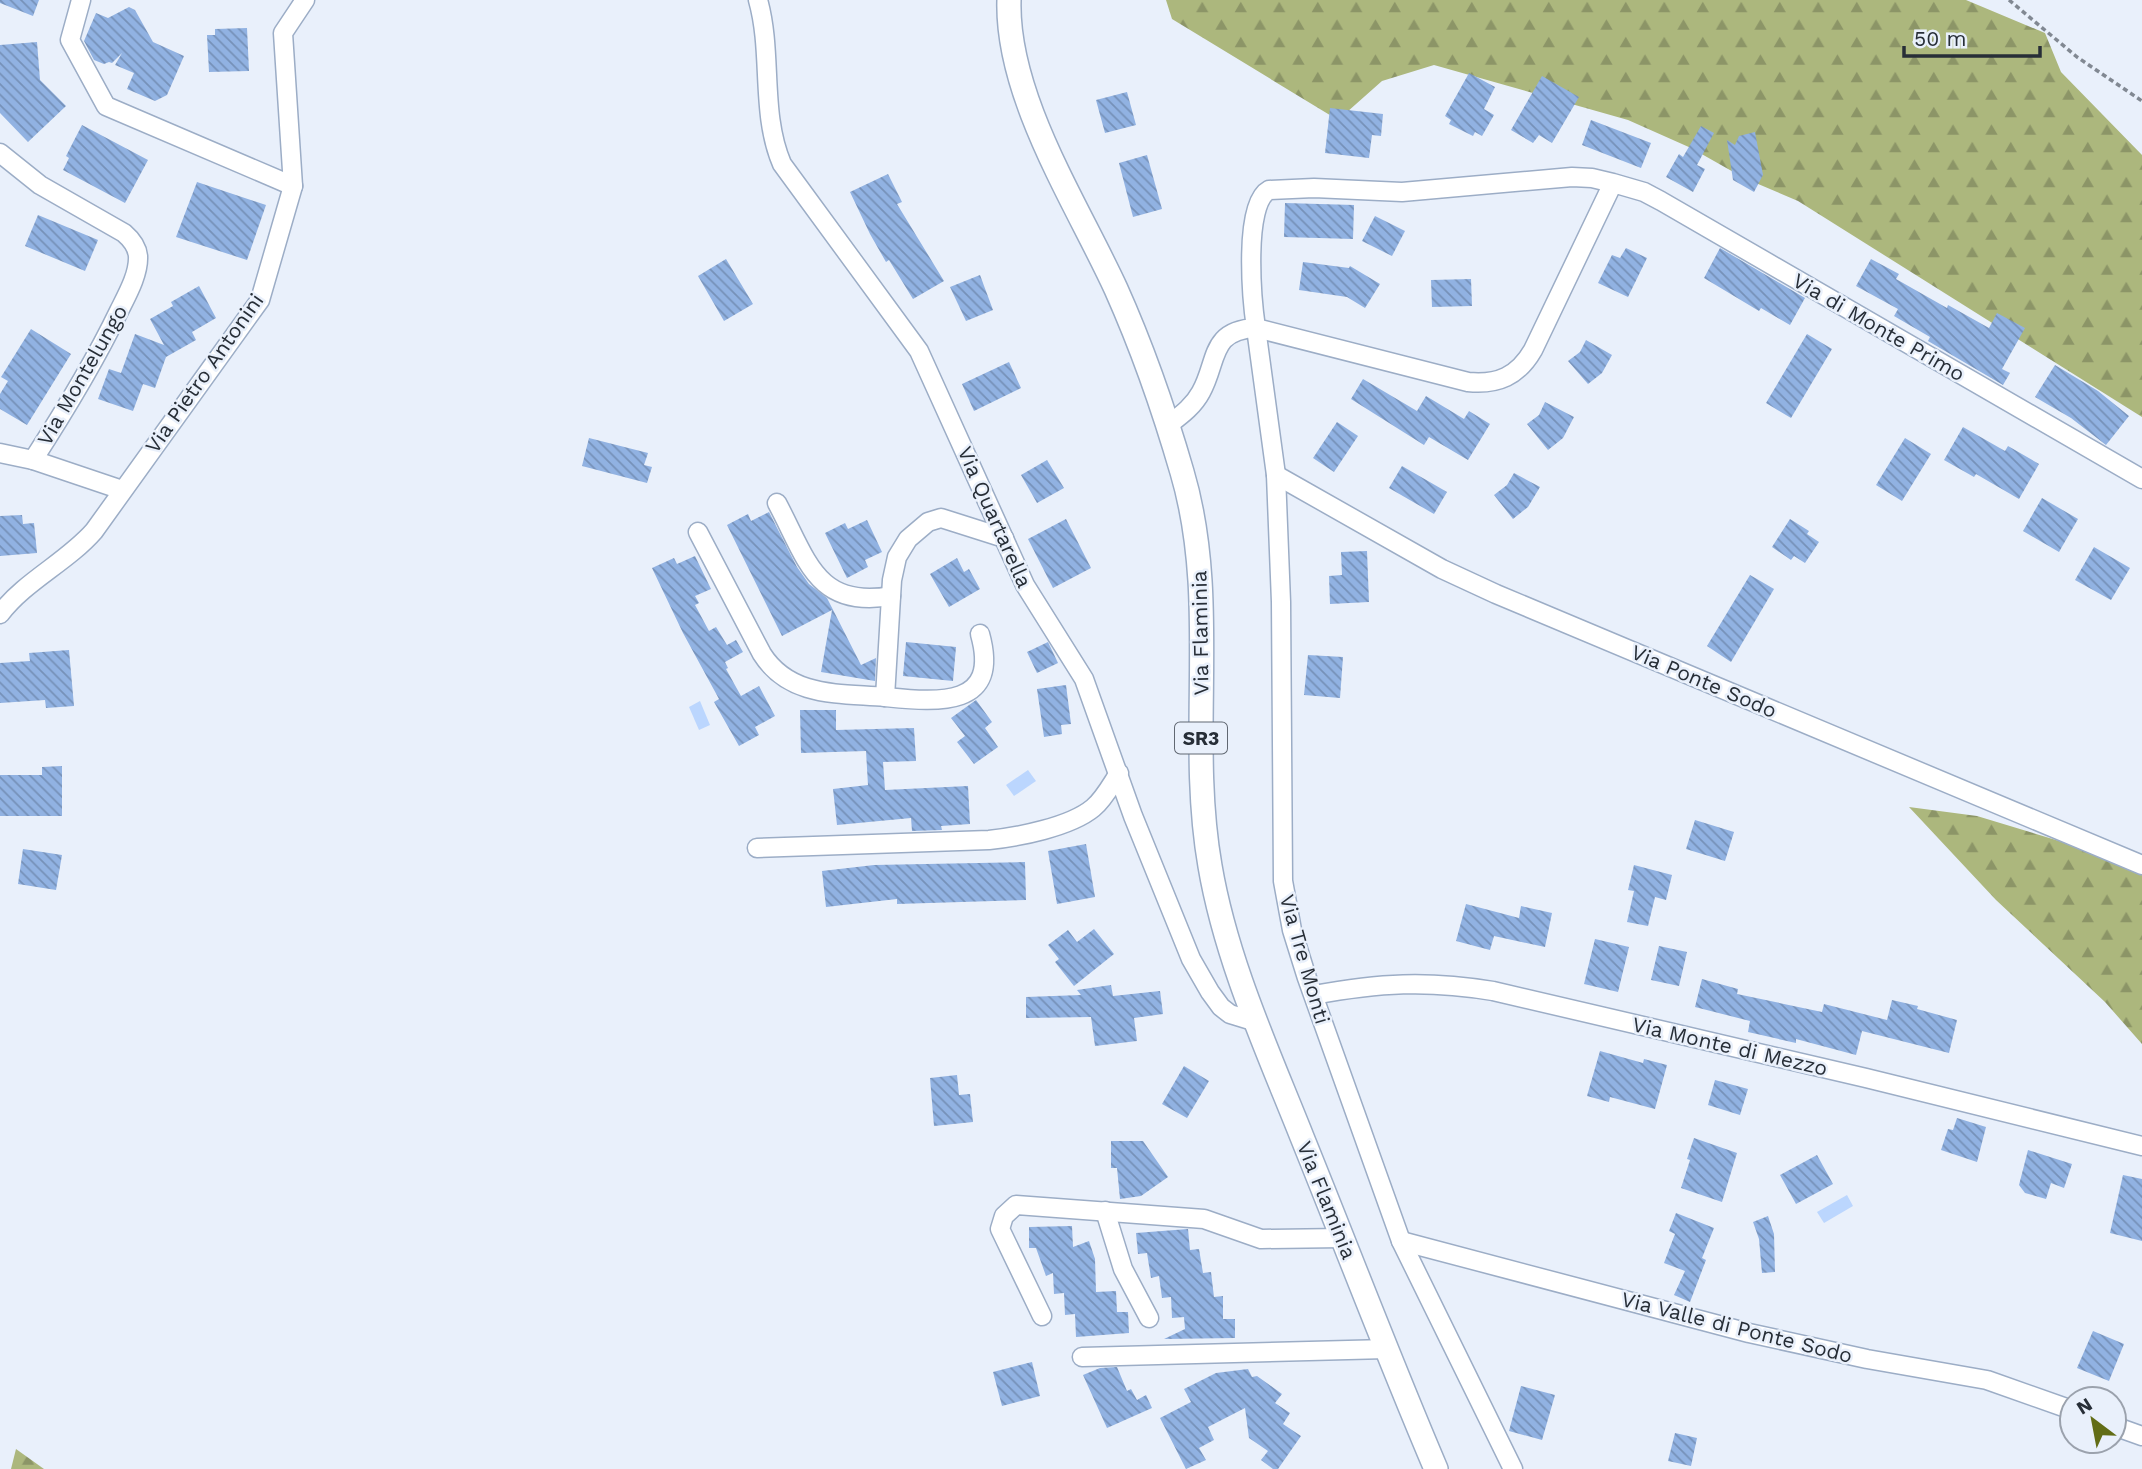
<svg xmlns="http://www.w3.org/2000/svg" width="2142" height="1469" viewBox="0 0 2142 1469" font-family="'Work Sans',sans-serif">
<style>
.forest{fill:url(#forest-firs)}
.water{fill:#bbd6fe}
.building{fill:url(#building-back-hatch)}
.lines{fill:none;stroke-linecap:round;stroke-linejoin:round}
.minor-casing{stroke:#9cadc6;stroke-width:21}
.major-casing{stroke:#9cadc6;stroke-width:26}
.path{stroke:#818892;stroke-width:3.5;stroke-dasharray:5 3.5;stroke-linecap:butt}
.minor{stroke:#fff;stroke-width:18}
.major{stroke:#fff;stroke-width:23}
.labels{text-anchor:middle;dominant-baseline:central;stroke-width:5;stroke-linejoin:round;paint-order:stroke}
.shield{fill:#e9f0fb;stroke:#616872;stroke-width:2}
.shield-label{font-size:19px;font-weight:bold;fill:#272e37}
.street-label{font-size:21px;fill:#272e37;stroke:#e9f0fb}
</style>
<defs>
<pattern id="forest-firs" width="22" height="20" patternUnits="userSpaceOnUse" patternTransform="scale(1.75)"><rect width="22" height="20" fill="#acb77d"/><path d="M5 1l3.5 6h-7zM16 11l3.5 6h-7z" fill="#8c9567"/></pattern>
<pattern id="building-back-hatch" width="6" height="6" patternUnits="userSpaceOnUse" patternTransform="scale(1.75)"><rect width="6" height="6" fill="#91b2e2"/><path d="M-1 5l2 2M0 0l6 6M5-1l2 2" fill="none" stroke="#7691b8"/></pattern>
</defs>
<rect width="100%" height="100%" fill="#e9f0fb"/>
<g class="forest">
<polygon points="1166,0 1966,0 2045,33 2061,72 2142,155 2142,417 1798,201 1744,178 1691,148 1628,120 1434,65 1382,81 1338,120 1172,19"/>
<polygon points="1909,807 1977,816 2142,866 2142,1044 2105,1002 1996,900"/>
<polygon points="16,1449 44,1469 11,1469"/>
</g>
<g class="water">
<polygon points="700,701 710,725 699,730 689,707"/>
<polygon points="1028,770 1036,781 1014,796 1006,785"/>
<polygon points="1847,1195 1853,1206 1824,1223 1817,1212"/>
</g>
<g class="building">
<polygon points="0,0 39,0 33,16 0,3"/>
<polygon points="129,7 135,10 153,42 184,56 167,95 155,101 127,89 134,73 115,65 122,53 112,63 109,62 104,64 94,60 84,41 96,13 108,18"/>
<polygon points="247,28 249,71 209,72 207,35 215,35 215,29"/>
<polygon points="37,42 40,80 66,106 28,142 0,113 0,45"/>
<polygon points="1469,73 1495,87 1484,109 1494,115 1482,136 1475,132 1473,136 1449,124 1451,120 1445,116"/>
<polygon points="1542,76 1579,97 1552,143 1539,135 1533,143 1511,130"/>
<polygon points="1127,92 1136,125 1105,133 1096,100"/>
<polygon points="1330,108 1383,114 1381,136 1372,135 1369,158 1325,153"/>
<polygon points="1591,120 1651,143 1641,168 1582,145"/>
<polygon points="82,125 148,160 125,203 63,170 69,158 66,156"/>
<polygon points="1701,126 1714,133 1697,165 1705,169 1693,192 1666,177 1679,154 1683,157"/>
<polygon points="1755,132 1763,175 1754,192 1733,180 1727,140 1735,145 1739,136"/>
<polygon points="1147,155 1162,209 1133,217 1119,163"/>
<polygon points="888,174 902,202 897,204 944,281 913,299 889,260 886,262 870,234 850,192"/>
<polygon points="197,182 266,205 247,260 176,237"/>
<polygon points="1285,203 1354,205 1353,239 1284,237"/>
<polygon points="38,215 98,240 85,271 25,246"/>
<polygon points="1375,216 1405,231 1392,256 1362,241"/>
<polygon points="1626,248 1647,258 1628,297 1598,283 1612,255 1620,258"/>
<polygon points="1720,248 1805,298 1790,325 1761,308 1759,311 1704,278"/>
<polygon points="726,259 753,304 724,321 698,276"/>
<polygon points="1871,259 1899,274 1896,279 1947,308 1948,305 1989,328 1997,313 2025,328 2002,369 2010,373 2003,385 1928,341 1930,337 1894,316 1898,309 1856,286"/>
<polygon points="1303,262 1349,268 1350,266 1380,284 1365,308 1347,297 1299,290"/>
<polygon points="980,275 993,310 966,321 950,287"/>
<polygon points="1471,279 1472,306 1432,307 1431,280"/>
<polygon points="199,286 216,318 192,332 196,340 166,357 155,388 143,384 133,411 98,399 109,369 121,373 135,334 164,345 150,319 173,306 171,302"/>
<polygon points="31,329 71,354 27,425 0,409 0,394 8,381 1,377"/>
<polygon points="1807,334 1832,349 1791,418 1766,403"/>
<polygon points="1586,340 1612,355 1602,373 1588,384 1568,361 1580,352"/>
<polygon points="1009,362 1021,388 974,411 962,384"/>
<polygon points="2055,365 2098,391 2129,416 2106,445 2071,418 2035,397"/>
<polygon points="1363,379 1417,411 1426,396 1464,419 1469,411 1490,424 1468,460 1429,437 1424,445 1351,399"/>
<polygon points="1545,402 1574,417 1563,438 1548,450 1527,424 1539,415"/>
<polygon points="1337,422 1358,436 1334,472 1313,458"/>
<polygon points="1963,427 2005,451 2008,446 2039,464 2019,499 1976,474 1974,477 1944,460"/>
<polygon points="589,438 648,453 644,465 652,467 647,483 582,466"/>
<polygon points="1905,438 1931,454 1902,501 1876,485"/>
<polygon points="1047,460 1064,488 1037,503 1021,475"/>
<polygon points="1402,466 1447,492 1434,514 1389,488"/>
<polygon points="1514,473 1540,487 1528,507 1513,519 1494,495 1507,485"/>
<polygon points="2042,498 2078,519 2059,552 2023,531"/>
<polygon points="769,512 797,567 809,584 827,598 861,665 876,658 875,681 821,672 832,610 782,636 727,525 748,514 751,521"/>
<polygon points="22,515 23,524 34,523 37,553 0,556 0,516"/>
<polygon points="1066,519 1091,568 1053,588 1028,539"/>
<polygon points="1790,519 1809,531 1807,534 1819,542 1805,563 1794,556 1791,560 1772,547"/>
<polygon points="867,520 882,552 865,560 868,567 847,578 825,533 845,523 848,529"/>
<polygon points="2094,547 2130,568 2111,600 2075,580"/>
<polygon points="1367,551 1369,602 1330,604 1329,576 1342,575 1341,552"/>
<polygon points="695,556 711,589 695,596 699,603 695,605 709,631 716,627 727,645 736,640 743,652 725,662 728,668 726,669 741,696 759,686 775,716 755,727 759,735 739,746 714,702 719,699 683,633 652,568 674,558 677,564"/>
<polygon points="957,558 964,572 969,569 980,589 949,607 930,574"/>
<polygon points="1750,575 1774,589 1731,662 1707,646"/>
<polygon points="906,642 956,647 953,681 903,676"/>
<polygon points="1048,642 1058,663 1037,673 1027,652"/>
<polygon points="69,650 74,706 46,708 45,700 0,703 0,663 30,661 29,653"/>
<polygon points="1308,655 1343,657 1340,698 1304,695"/>
<polygon points="1066,685 1071,724 1061,725 1062,734 1044,737 1037,689"/>
<polygon points="976,700 992,722 985,728 998,747 974,764 957,742 965,736 951,718"/>
<polygon points="800,710 836,710 836,730 914,728 916,761 883,762 885,790 968,786 970,824 941,826 942,830 912,831 911,818 837,825 833,789 868,785 866,751 801,753"/>
<polygon points="62,766 62,816 0,816 0,775 42,775 42,767"/>
<polygon points="1695,820 1734,832 1725,861 1686,849"/>
<polygon points="1086,844 1095,897 1057,904 1048,851"/>
<polygon points="23,849 62,855 56,890 18,884"/>
<polygon points="1025,862 1026,900 897,904 897,899 826,907 822,871 874,865"/>
<polygon points="1634,865 1672,875 1666,900 1655,897 1648,926 1627,922 1634,891 1628,890"/>
<polygon points="1466,904 1519,918 1521,906 1552,913 1545,947 1494,936 1490,950 1456,941"/>
<polygon points="1094,929 1114,954 1074,986 1055,962 1059,959 1048,945 1068,930 1077,942"/>
<polygon points="1595,939 1629,947 1618,992 1584,984"/>
<polygon points="1659,946 1687,952 1679,986 1651,980"/>
<polygon points="1702,979 1738,989 1737,994 1822,1012 1824,1004 1887,1020 1892,1000 1918,1006 1917,1009 1957,1020 1949,1053 1862,1031 1856,1055 1796,1039 1796,1043 1748,1032 1750,1021 1695,1007"/>
<polygon points="1111,985 1113,996 1160,991 1163,1014 1134,1018 1137,1041 1095,1046 1091,1017 1026,1018 1026,997 1081,995 1077,990"/>
<polygon points="1600,1051 1643,1063 1644,1059 1667,1065 1655,1109 1610,1097 1609,1102 1587,1096"/>
<polygon points="1184,1066 1209,1081 1187,1118 1162,1104"/>
<polygon points="957,1075 959,1095 970,1094 973,1122 934,1126 930,1078"/>
<polygon points="1715,1080 1748,1089 1740,1115 1708,1105"/>
<polygon points="1957,1118 1986,1127 1977,1162 1941,1150 1948,1129 1953,1130"/>
<polygon points="1694,1138 1737,1153 1722,1202 1681,1188 1690,1160 1687,1159"/>
<polygon points="1111,1141 1143,1141 1168,1177 1141,1196 1120,1199 1117,1168 1111,1168"/>
<polygon points="2028,1150 2072,1164 2064,1188 2051,1183 2046,1199 2025,1193 2019,1185"/>
<polygon points="1817,1155 1833,1184 1796,1204 1780,1175"/>
<polygon points="2123,1175 2142,1179 2142,1241 2110,1233"/>
<polygon points="1676,1213 1714,1228 1702,1258 1706,1260 1690,1302 1674,1295 1685,1271 1664,1263 1675,1234 1669,1231"/>
<polygon points="1768,1216 1774,1234 1775,1272 1762,1273 1759,1239 1753,1222"/>
<polygon points="1072,1226 1073,1247 1089,1241 1095,1259 1096,1292 1116,1291 1117,1312 1128,1312 1129,1333 1076,1337 1075,1314 1065,1315 1064,1293 1054,1294 1053,1273 1046,1276 1036,1248 1029,1248 1029,1227"/>
<polygon points="1188,1229 1190,1250 1199,1249 1203,1273 1211,1272 1214,1297 1223,1296 1223,1319 1235,1319 1235,1338 1164,1339 1185,1329 1184,1317 1172,1318 1171,1297 1162,1298 1159,1276 1151,1278 1147,1253 1138,1254 1136,1233"/>
<polygon points="2093,1331 2124,1344 2109,1381 2077,1368"/>
<polygon points="1032,1362 1040,1396 1002,1406 993,1372"/>
<polygon points="1117,1367 1127,1391 1131,1389 1137,1400 1146,1395 1152,1408 1107,1428 1083,1375 1100,1368"/>
<polygon points="1248,1369 1252,1377 1257,1376 1282,1394 1275,1403 1290,1413 1283,1424 1301,1436 1278,1469 1273,1469 1261,1460 1268,1451 1249,1438 1245,1408 1208,1427 1214,1440 1199,1448 1206,1460 1186,1469 1160,1418 1191,1402 1184,1389 1216,1373"/>
<polygon points="1521,1386 1555,1395 1542,1440 1509,1431"/>
<polygon points="1675,1433 1697,1438 1691,1466 1668,1461"/>
</g>
<g class="lines">
<defs>
<g id="minor">
<polyline points="81,0 70,40 106,106 293,186"/>
<path d="M758,0C773,53 760,113 782,164L919,351L1025,585L1084,679L1133,816L1191,959L1210,992L1221,1007L1230,1014L1256,1022"/>
<path d="M0,153L40,185L124,233C131,239 137,246 138,256C139,274 127,295 119,311C94,363 64,412 33,460L0,453"/>
<path d="M1613,183L1592,178L1572,177L1402,192L1314,188L1269,190C1243,204 1252,301 1256,328L1468,382C1498,385 1518,376 1533,350L1613,183L1644,192L1661,201L2142,479"/>
<path d="M1167,426C1180,416 1193,407 1201,392C1218,362 1209,330 1256,328L1276,475L1281,602L1283,881L1292,930L1307,978L1401,1241L1513,1469"/>
<polyline points="33,460 122,490"/>
<polyline points="1276,475 1442,569 1496,594 2142,865"/>
<path d="M777,503C807,559 816,609 891,596"/>
<path d="M698,532L762,654C790,698 840,693 885,697L892,580L897,557L908,539L928,522L941,518L1004,538"/>
<path d="M0,614C25,581 67,562 94,531L260,300L293,186L283,33L305,0"/>
<path d="M885,697C937,702 1001,709 980,634"/>
<path d="M757,848L989,840C1018,837 1070,827 1093,808C1104,799 1111,785 1119,773"/>
<path d="M1314,995C1379,983 1427,980 1493,991L1866,1078L2142,1146"/>
<polyline points="1105,1211 1123,1269 1149,1318"/>
<polyline points="1401,1241 1749,1333 1867,1359 1987,1380 2072,1410"/>
<polyline points="1042,1316 1000,1229 1004,1216 1016,1205 1204,1219 1261,1239 1343,1238"/>
<polyline points="1082,1357 1387,1349"/>
<polyline points="2114,1426 2142,1436"/>
</g>
<path id="major" d="M1009,0C1006,96 1077,204 1116,289C1142,347 1164,410 1182,472C1220,600 1187,735 1210,866C1226,960 1267,1049 1302,1137C1347,1248 1389,1359 1436,1469"/>
</defs>
<use href="#minor" class="minor-casing"/>
<use href="#major" class="major-casing"/>
<polyline class="path" points="2009,0 2077,57 2142,101"/>
<use href="#minor" class="minor"/>
<use href="#major" class="major"/>
</g>
<g class="labels">
<rect class="shield" x="1175" y="722.5" width="52" height="31" rx="5"/>
<g class="shield-label">
<text x="1201" y="738">SR3</text>
</g>
<g class="street-label">
<text transform="translate(1879 327) rotate(30)">Via di Monte Primo</text>
<text transform="translate(204 373) rotate(-55)">Via Pietro Antonini</text>
<text transform="translate(82 375) rotate(-60)">Via Montelungo</text>
<text transform="translate(995 517) rotate(66)">Via Quartarella</text>
<text transform="translate(1200 633) rotate(-91)">Via Flaminia</text>
<text transform="translate(1704 681) rotate(23)">Via Ponte Sodo</text>
<text transform="translate(1305 959) rotate(74)">Via Tre Monti</text>
<text transform="translate(1730 1046) rotate(13)">Via Monte di Mezzo</text>
<text transform="translate(1327 1200) rotate(68)">Via Flaminia</text>
<text transform="translate(1737 1327) rotate(14)">Via Valle di Ponte Sodo</text>
</g>
</g>
<g transform="translate(2093 1420) rotate(328)"><circle r="33" fill="#e9f0fb" stroke="#9ba2ad" stroke-width="2"/>
<path d="M0-5L12 26L0 18L-12 26Z" fill="#626d16"/>
<text y="-10" font-size="19" font-weight="bold" text-anchor="middle" fill="#272e37">N</text>
</g>
<path d="M1904 46v10h136v-10" fill="none" stroke="#272e37" stroke-width="3.5"/>
<text x="1914" y="46" font-size="21" fill="#272e37" stroke="#e9f0fb" stroke-width="5" paint-order="stroke">50 m</text>
</svg>
